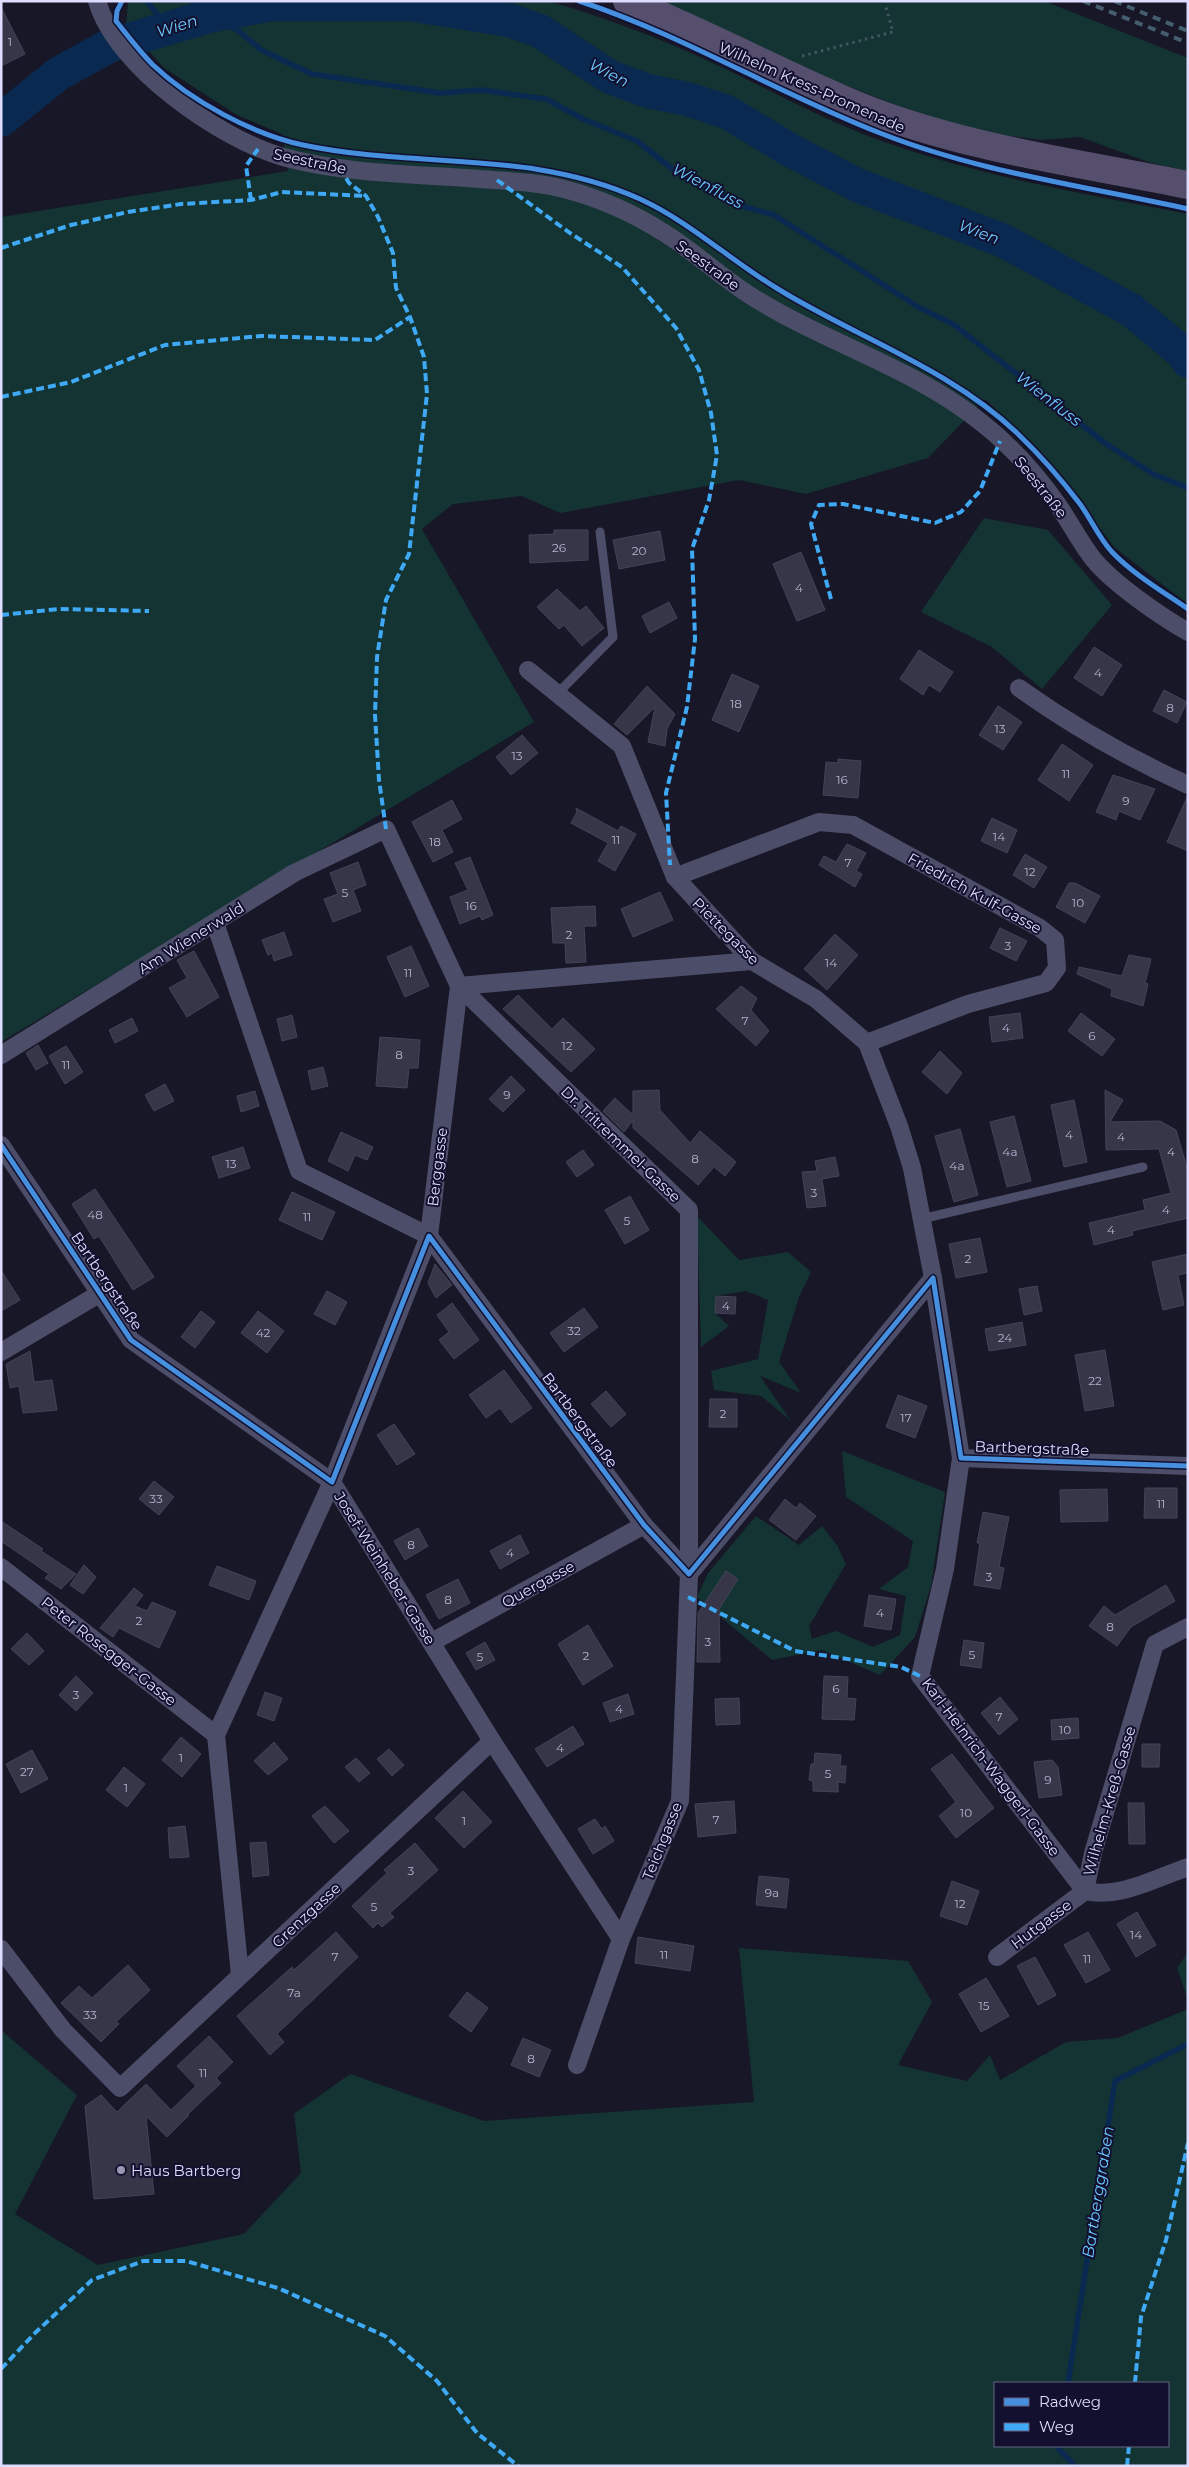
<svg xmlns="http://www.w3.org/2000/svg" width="1189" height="2467" viewBox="0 0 1189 2467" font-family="Montserrat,sans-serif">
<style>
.green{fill:#133432;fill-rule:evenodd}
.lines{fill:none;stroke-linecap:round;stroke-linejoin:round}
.stream{stroke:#0a2950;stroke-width:5.5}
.river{stroke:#0a2950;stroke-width:34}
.building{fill:#373648;stroke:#44425a}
.path{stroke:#435463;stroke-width:3;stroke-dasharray:2.5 4;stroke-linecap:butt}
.service{stroke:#4c4d68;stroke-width:9}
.minor{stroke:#4c4d68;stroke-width:18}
.primary{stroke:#554e6d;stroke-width:28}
.rail{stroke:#455e6f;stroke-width:4;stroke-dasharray:8 6;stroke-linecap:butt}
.quiet{stroke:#3fa9f5;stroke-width:4;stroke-dasharray:8 4;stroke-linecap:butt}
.cycleway-casing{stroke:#12102e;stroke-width:8}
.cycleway{stroke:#468fdf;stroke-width:5}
.poi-dot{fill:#9998b3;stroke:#12102e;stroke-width:2}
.labels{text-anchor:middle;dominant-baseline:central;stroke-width:4;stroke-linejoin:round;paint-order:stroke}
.number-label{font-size:12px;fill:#b4b3d1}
.street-label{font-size:15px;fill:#deddff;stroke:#12102e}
.poi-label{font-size:15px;fill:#deddff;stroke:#12102e;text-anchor:start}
.water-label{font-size:16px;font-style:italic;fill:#6bc8ff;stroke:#12102e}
</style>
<rect width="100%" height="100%" fill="#181727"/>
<g class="green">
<path d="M130,1H548C597,15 646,33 693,54C752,80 808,113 868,136C971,175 1080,193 1188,214V604L1115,548L1038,448L985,399L928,458L806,494L739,480L560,513L522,496L453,504L422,529L534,722L1,1042V217L288,171L282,134L237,115L164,68L126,25L128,3Z"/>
<polygon points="656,1 1044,1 1188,58 1188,171 1151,163 1080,137 1041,140 989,133 913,112 835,81"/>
<polygon points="984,518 1048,530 1112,605 1042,689 992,647 921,612"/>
<polygon points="697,1216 739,1260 788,1252 811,1272 799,1297 779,1362 801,1393 760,1376 791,1421 761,1396 714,1390 711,1371 758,1359 768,1300 746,1291 716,1296 715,1313 729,1326 701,1347"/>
<polygon points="842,1451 945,1492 931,1586 915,1637 880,1675 822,1650 772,1660 697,1597 708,1573 756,1516 799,1545 822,1526 837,1545 846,1564 809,1626 812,1639 836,1631 873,1647 900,1635 906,1596 879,1589 908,1567 913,1541 846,1497"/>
<path d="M739,1948L908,1961L932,2002L898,2065L967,2081L990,2055L1000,2080L1066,2042L1118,2038L1188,2009V2466H1V2030L77,2095L15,2214L98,2265L244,2234L301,2173L294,2114L350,2074L484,2121L754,2102ZM1168,2383V2446H995V2383Z"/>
<polygon points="1188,1952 1188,2000 1177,1968"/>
</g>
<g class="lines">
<g class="stream">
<polyline points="147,1 168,28"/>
<polyline points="209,16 239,31 261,50 312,74 440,93 482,90 546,99 583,119 637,141 675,171 738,205 774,215 920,308 953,324 1105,443 1153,474 1188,488"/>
<polyline points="1068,2383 1115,2081 1188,2044"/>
<polyline points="1058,2446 1058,2448 1075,2466"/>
</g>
<polyline class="river" points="1,120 58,74 109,46 209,16 273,4 407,4 509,20 540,31 610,77 648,91 687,99 727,112 790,150 857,185 1004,241 1131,310 1184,354 1188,361"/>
</g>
<g class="building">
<polygon points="1,7 25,54 1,66"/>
<polygon points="554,530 588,530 588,560 530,563 529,535 554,534"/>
<polygon points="660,531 665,560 619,569 613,540"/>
<polygon points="801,552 825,610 797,621 773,564"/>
<polygon points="557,589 580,611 586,606 604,628 582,646 564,625 559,629 537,607"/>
<polygon points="669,602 677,618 650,633 642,616"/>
<polygon points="1094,647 1122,665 1102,696 1074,678"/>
<polygon points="919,650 953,672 940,692 929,685 923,695 900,679"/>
<polygon points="732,674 759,686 739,732 712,720"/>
<polygon points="647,686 675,714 667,729 665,746 648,742 655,707 627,735 614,724"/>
<polygon points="1164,690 1187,702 1177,723 1153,711"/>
<polygon points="998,706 1022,722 1003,750 979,735"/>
<polygon points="522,735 538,753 511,775 496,757"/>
<polygon points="1062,744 1093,765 1069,801 1038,780"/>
<polygon points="838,759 861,761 858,798 823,795 826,762 838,763"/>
<polygon points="1113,775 1155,789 1140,820 1119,811 1116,820 1096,812"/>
<polygon points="1188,795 1188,851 1167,842"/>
<polygon points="452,800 462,819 442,830 453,852 433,862 412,822"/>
<polygon points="576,808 618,831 621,826 636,834 615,871 598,861 608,843 571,823 577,812"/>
<polygon points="992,818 1017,830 1007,853 981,841"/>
<polygon points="847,844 866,853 856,871 862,874 855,887 819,865 824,856 836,862"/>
<polygon points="1025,854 1047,867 1034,888 1013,875"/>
<polygon points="470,857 493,915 482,920 480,916 460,924 450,897 468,890 455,863"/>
<polygon points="358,862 366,885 353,890 361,911 333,922 324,899 338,894 330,873"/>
<polygon points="1069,883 1075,883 1100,896 1085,923 1056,907"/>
<polygon points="660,892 673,920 633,937 621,909"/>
<polygon points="595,906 596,926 584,926 586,962 566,963 565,943 553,943 551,908"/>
<polygon points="1000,928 1027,941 1016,961 990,948"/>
<polygon points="284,932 292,955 274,961 272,953 268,955 262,940"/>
<polygon points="835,934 858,955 827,990 804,969"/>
<polygon points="411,946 429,986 405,997 387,957"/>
<polygon points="194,951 219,997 187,1017 169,988 187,978 177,960"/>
<polygon points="1129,955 1151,959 1145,983 1148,984 1143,1006 1111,996 1112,989 1077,974 1079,967 1122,976"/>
<polygon points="741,986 757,998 751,1010 769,1031 756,1046 716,1009"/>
<polygon points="518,995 552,1029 563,1018 595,1049 571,1072 503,1009"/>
<polygon points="1020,1013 1023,1038 992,1042 989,1017"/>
<polygon points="1081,1013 1115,1039 1102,1056 1068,1031"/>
<polygon points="292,1015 297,1037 282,1041 277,1019"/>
<polygon points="132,1018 138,1031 115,1043 109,1030"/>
<polygon points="380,1037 420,1040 418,1068 409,1068 407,1088 376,1086"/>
<polygon points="38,1045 48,1063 36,1070 26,1053"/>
<polygon points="66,1046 83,1072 65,1084 49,1056"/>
<polygon points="940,1051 962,1073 947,1094 922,1072"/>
<polygon points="323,1067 328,1086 312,1090 308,1071"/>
<polygon points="511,1076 525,1090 503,1112 489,1099"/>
<polygon points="165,1084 174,1101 154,1111 145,1095"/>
<polygon points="659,1090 660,1110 690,1143 700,1131 736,1162 725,1176 714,1167 698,1185 633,1128 633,1120 624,1132 603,1111 615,1098 633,1115 633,1091"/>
<polygon points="1105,1090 1123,1100 1110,1122 1160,1121 1176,1130 1188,1171 1188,1218 1132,1231 1133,1235 1094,1245 1089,1223 1145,1210 1143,1200 1171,1193 1159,1149 1106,1150"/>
<polygon points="255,1091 259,1106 241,1112 237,1096"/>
<polygon points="1074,1100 1087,1162 1064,1167 1051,1105"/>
<polygon points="1014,1116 1031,1181 1007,1187 990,1122"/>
<polygon points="960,1129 978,1195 954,1202 935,1136"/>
<polygon points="341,1132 373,1147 367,1160 355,1155 348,1171 328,1161"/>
<polygon points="243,1147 250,1168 219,1178 212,1157"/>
<polygon points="583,1150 594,1165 577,1177 566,1162"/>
<polygon points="835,1157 839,1176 822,1179 826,1206 807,1208 802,1172 817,1171 815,1161"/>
<polygon points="95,1189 154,1277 133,1290 99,1236 94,1239 72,1204"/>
<polygon points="292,1192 335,1212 322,1240 279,1220"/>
<polygon points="630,1196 649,1230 625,1244 605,1210"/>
<polygon points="980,1238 987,1272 956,1278 949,1244"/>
<polygon points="1188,1254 1188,1273 1178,1275 1184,1305 1163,1310 1152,1262"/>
<polygon points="435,1264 452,1285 436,1298 428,1283"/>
<polygon points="1,1270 20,1300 1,1311"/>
<polygon points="1037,1286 1042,1311 1024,1315 1019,1289"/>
<polygon points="327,1291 347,1302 335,1325 314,1314"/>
<polygon points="716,1296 736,1297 735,1314 715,1313"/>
<polygon points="452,1303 479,1340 454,1359 439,1340 449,1332 437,1315"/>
<polygon points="584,1308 598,1327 564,1352 550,1333"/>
<polygon points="201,1311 215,1322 195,1348 181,1337"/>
<polygon points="258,1311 284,1331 267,1353 241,1333"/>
<polygon points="1022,1322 1026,1345 989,1351 985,1329"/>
<polygon points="1105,1350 1114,1406 1085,1411 1075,1355"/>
<polygon points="30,1351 34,1382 52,1380 57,1410 23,1413 19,1386 10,1388 6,1364"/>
<polygon points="504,1370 532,1408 511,1423 500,1408 486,1418 469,1395"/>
<polygon points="606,1391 626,1414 611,1427 591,1404"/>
<polygon points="898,1395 927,1406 915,1438 886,1427"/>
<polygon points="710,1399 737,1399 737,1427 709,1427"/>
<polygon points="394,1424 415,1454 397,1465 377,1435"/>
<polygon points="154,1481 174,1497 159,1515 139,1499"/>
<polygon points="1145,1488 1177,1488 1177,1518 1144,1518"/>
<polygon points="1107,1489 1108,1521 1061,1522 1060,1490"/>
<polygon points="785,1499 796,1508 800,1503 816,1516 796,1540 769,1520"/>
<polygon points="983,1512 1009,1517 999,1567 1004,1568 1000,1589 974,1585 980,1543 977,1543"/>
<polygon points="1,1521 43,1549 41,1551 76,1574 61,1589 45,1578 49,1574 1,1541"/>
<polygon points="418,1528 428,1546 405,1560 394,1541"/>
<polygon points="520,1535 529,1553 500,1569 490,1551"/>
<polygon points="84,1565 96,1577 83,1594 70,1585"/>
<polygon points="217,1566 256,1581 249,1600 209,1585"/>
<polygon points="726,1571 738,1579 719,1609 720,1662 697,1662 698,1613"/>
<polygon points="458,1579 470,1603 439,1619 426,1595"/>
<polygon points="1166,1585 1175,1601 1131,1627 1117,1646 1089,1626 1104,1606 1115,1615"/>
<polygon points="134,1588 143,1595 135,1606 147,1611 152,1602 176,1612 159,1648 119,1628 113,1637 100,1628"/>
<polygon points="869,1595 896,1599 891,1630 864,1626"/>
<polygon points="588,1625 613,1666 583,1685 558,1644"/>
<polygon points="27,1633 44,1651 29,1665 11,1649"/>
<polygon points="964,1640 984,1643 981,1668 960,1665"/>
<polygon points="485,1642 495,1660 476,1670 466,1653"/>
<polygon points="76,1676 93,1693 76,1711 59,1695"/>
<polygon points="824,1676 848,1677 847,1698 856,1699 854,1720 822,1719"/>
<polygon points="265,1692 282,1698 274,1721 257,1715"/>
<polygon points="628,1694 634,1714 610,1722 603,1703"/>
<polygon points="1000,1697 1018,1719 999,1735 981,1713"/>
<polygon points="739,1698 740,1724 716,1725 715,1699"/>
<polygon points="1078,1718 1079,1738 1052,1740 1051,1720"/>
<polygon points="573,1726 584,1744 547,1767 535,1749"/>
<polygon points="181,1737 201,1754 182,1777 162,1760"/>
<polygon points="274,1742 288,1759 268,1775 254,1761"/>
<polygon points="1142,1744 1160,1744 1159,1767 1142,1767"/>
<polygon points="389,1749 404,1765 392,1776 377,1759"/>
<polygon points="32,1750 48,1779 21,1793 6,1764"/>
<polygon points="815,1753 841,1755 840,1766 846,1766 845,1783 838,1782 838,1792 813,1791 813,1781 809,1780 811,1764 814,1764"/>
<polygon points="952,1754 994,1808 956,1838 939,1816 956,1802 931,1769"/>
<polygon points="356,1758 370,1773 359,1782 345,1767"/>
<polygon points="1052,1760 1058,1767 1062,1795 1039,1798 1034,1762"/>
<polygon points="124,1767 145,1784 127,1807 106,1790"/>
<polygon points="463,1791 492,1822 464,1848 435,1818"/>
<polygon points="734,1801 736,1833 698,1837 695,1804"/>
<polygon points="1128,1803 1144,1803 1145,1844 1129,1844"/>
<polygon points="325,1806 349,1831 334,1843 312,1816"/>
<polygon points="595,1819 602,1829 605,1826 614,1841 593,1854 578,1829"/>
<polygon points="185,1826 189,1857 170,1858 168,1828"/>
<polygon points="266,1842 269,1875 253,1877 250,1843"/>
<polygon points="415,1843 438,1870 390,1913 394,1917 382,1927 378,1923 373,1928 352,1906 387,1873 384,1870"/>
<polygon points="759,1876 789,1879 786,1908 756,1905"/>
<polygon points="952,1881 979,1891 967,1925 940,1916"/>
<polygon points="1137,1912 1156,1945 1136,1957 1117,1924"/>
<polygon points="336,1932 358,1957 277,2034 284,2042 270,2055 237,2016 292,1967 294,1970"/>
<polygon points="1088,1932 1110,1970 1086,1983 1064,1945"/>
<polygon points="638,1937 694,1946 690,1971 635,1963"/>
<polygon points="1035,1957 1056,1995 1038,2005 1017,1966"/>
<polygon points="128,1965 150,1990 116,2022 119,2024 101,2042 61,2003 79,1986 92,1998"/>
<polygon points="986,1978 1009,2016 981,2032 959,1994"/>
<polygon points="467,1992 488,2008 471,2032 449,2016"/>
<polygon points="209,2036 233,2062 216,2078 221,2083 188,2114 189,2115 167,2137 146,2116 154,2194 94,2199 85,2106 101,2095 117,2112 146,2084 171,2110 196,2086 177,2066"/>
<polygon points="523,2038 551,2050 539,2077 511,2065"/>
</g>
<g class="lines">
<polyline class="path" points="802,56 893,32 886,7"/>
<g class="service">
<polyline points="557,694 613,637 600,532"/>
<polyline points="921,1219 1143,1167"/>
</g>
<g class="minor">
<path d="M97,1C116,67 220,139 283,157C346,174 414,174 479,179C507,181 537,182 564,189C599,198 635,214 666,234C696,253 721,277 751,296C825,343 913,367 982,423C1010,445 1037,475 1058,505C1070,522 1080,543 1094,560C1114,584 1160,616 1188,632"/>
<polyline points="528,670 622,746 675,877 752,961 816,999 867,1043 899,1126 912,1168 933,1278"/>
<path d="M1019,688C1074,727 1126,757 1188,785"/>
<polyline points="675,877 819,822 853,825 1040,928 1055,940 1057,968 1046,983 968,1004 867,1043"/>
<polyline points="215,923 299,1171 429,1236 459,986 752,961"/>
<polyline points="1,1055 294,873 386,829 459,986 689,1210 689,1574 680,1801 621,1939 577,2065"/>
<polyline points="1,1145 131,1340 332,1482 429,1236 644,1525 689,1574 933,1278 961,1458 1188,1466"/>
<polyline points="1,1352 99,1294"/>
<polyline points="961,1458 945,1569 920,1676 1085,1891"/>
<polyline points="1,1567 216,1735"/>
<polyline points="432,1642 644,1525"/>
<polyline points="1085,1891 1093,1853 1155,1644 1188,1627"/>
<path d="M1085,1891C1119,1899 1156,1878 1188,1867"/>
<polyline points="1,1949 63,2030 120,2088 492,1741"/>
<polyline points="997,1957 1085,1891"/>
<polyline points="240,1975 216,1735 332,1482 492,1741 621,1939"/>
</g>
<path class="primary" d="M627,1C706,33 782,74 861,107C963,148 1080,163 1188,185"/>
<g class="rail">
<polyline points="1083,1 1188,43"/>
<polyline points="1114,1 1188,31"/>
</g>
<g class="quiet">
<polyline points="340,168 349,183 366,196 378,217 393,253 396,288 410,317 424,357 427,394 409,554 386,600 377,657 375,715 379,780 386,829"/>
<polyline points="497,180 570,233 622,267 676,328 699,370 711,413 717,455 709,500 692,549 695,639 687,707 666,793 670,865"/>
<polyline points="251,200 246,166 258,149"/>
<polyline points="1,248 71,225 128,212 181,204 251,200 282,192 366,196"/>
<polyline points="1,397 71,382 165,345 261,336 375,340 410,317"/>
<polyline points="831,599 811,524 819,505 843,504 935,523 961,512 980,491 1000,441"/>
<polyline points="1,615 59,609 149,611"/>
<polyline points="688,1597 795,1651 901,1667 920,1676"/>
<polyline points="1,2369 35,2333 92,2280 143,2261 186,2261 278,2288 385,2336 437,2381 477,2433 518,2466"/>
<polyline points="1135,2383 1141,2317 1166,2240 1188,2143"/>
<polyline points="1127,2466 1129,2446"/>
</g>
<defs>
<g id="cycleway">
<path d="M122,1L117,11L116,21C128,36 140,52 153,65C191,101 252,134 303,145C417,169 530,149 640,199C690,222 731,261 778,289C856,337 950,369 1017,433C1040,455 1061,479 1080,504C1091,519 1099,538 1112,552C1133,574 1162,591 1188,609"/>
<path d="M579,1C681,34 779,94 880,133C978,172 1085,186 1188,209"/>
<polyline points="1,1145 131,1340 332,1482 429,1236 644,1525 689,1574 933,1278 961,1458 1188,1466"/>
</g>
</defs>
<use href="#cycleway" class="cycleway-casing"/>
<use href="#cycleway" class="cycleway"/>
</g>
<circle class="poi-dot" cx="121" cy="2170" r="5"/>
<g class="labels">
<g class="number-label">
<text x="10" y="41">1</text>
<text x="559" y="547">26</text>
<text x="639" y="550">20</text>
<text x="799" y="587">4</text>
<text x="1098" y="672">4</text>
<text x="736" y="703">18</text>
<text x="1170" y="707">8</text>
<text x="1000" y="728">13</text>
<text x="517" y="755">13</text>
<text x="1066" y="773">11</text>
<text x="842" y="779">16</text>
<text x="1126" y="800">9</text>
<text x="999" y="836">14</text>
<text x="616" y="839">11</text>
<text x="435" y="841">18</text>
<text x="848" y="862">7</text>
<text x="1030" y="871">12</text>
<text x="345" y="892">5</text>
<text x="1078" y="902">10</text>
<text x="471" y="905">16</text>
<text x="569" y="934">2</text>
<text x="1008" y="945">3</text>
<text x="831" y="962">14</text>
<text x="408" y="972">11</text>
<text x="745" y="1020">7</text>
<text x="1006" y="1027">4</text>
<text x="1092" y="1035">6</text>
<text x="567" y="1045">12</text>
<text x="399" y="1054">8</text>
<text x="66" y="1064">11</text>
<text x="507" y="1094">9</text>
<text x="1069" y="1134">4</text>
<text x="1121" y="1136">4</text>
<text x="1010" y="1151">4a</text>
<text x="1171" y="1151">4</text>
<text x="695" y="1158">8</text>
<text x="231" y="1163">13</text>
<text x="957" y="1165">4a</text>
<text x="814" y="1192">3</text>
<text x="1166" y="1209">4</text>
<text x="95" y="1214">48</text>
<text x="307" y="1216">11</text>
<text x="627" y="1220">5</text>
<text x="1111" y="1229">4</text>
<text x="968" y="1258">2</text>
<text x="726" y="1305">4</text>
<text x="574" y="1330">32</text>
<text x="263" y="1332">42</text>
<text x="1005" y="1337">24</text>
<text x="1095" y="1380">22</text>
<text x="723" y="1413">2</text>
<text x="906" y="1417">17</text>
<text x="156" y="1498">33</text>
<text x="1161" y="1503">11</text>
<text x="411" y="1544">8</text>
<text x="510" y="1552">4</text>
<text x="989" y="1576">3</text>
<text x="448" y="1599">8</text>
<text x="880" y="1612">4</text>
<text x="139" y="1620">2</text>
<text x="1110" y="1626">8</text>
<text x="708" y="1641">3</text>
<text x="972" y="1654">5</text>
<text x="586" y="1655">2</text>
<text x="480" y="1656">5</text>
<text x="836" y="1688">6</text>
<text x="76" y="1694">3</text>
<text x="619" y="1708">4</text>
<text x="999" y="1716">7</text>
<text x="1065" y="1729">10</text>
<text x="560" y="1747">4</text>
<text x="181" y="1757">1</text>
<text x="27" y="1771">27</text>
<text x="828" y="1773">5</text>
<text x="1048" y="1779">9</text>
<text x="126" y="1787">1</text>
<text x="966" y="1812">10</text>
<text x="716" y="1819">7</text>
<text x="464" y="1820">1</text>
<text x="411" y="1870">3</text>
<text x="772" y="1892">9a</text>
<text x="960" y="1903">12</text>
<text x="374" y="1906">5</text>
<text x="1136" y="1934">14</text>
<text x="664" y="1954">11</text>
<text x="335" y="1956">7</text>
<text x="1087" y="1958">11</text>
<text x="294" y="1992">7a</text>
<text x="984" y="2005">15</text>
<text x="90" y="2014">33</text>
<text x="531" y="2058">8</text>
<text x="203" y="2072">11</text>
</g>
<g class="street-label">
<text transform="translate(812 87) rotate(24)">Wilhelm Kress-Promenade</text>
<text transform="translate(310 161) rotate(12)">Seestraße</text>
<text transform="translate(708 265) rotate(36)">Seestraße</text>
<text transform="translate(1041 487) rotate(51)">Seestraße</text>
<text transform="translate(975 893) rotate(29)">Friedrich Kulf-Gasse</text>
<text transform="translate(726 931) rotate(45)">Piettegasse</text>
<text transform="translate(191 938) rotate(-32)">Am Wienerwald</text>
<text transform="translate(621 1144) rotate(44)">Dr. Tritremmel-Gasse</text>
<text transform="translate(437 1167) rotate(-83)">Berggasse</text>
<text transform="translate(107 1281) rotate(56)">Bartbergstraße</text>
<text transform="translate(580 1420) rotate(53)">Bartbergstraße</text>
<text transform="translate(1032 1448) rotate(2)">Bartbergstraße</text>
<text transform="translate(385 1568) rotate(58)">Josef-Weinheber-Gasse</text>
<text transform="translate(538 1584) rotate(-29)">Quergasse</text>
<text transform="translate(109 1651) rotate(38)">Peter Rosegger-Gasse</text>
<text transform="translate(991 1767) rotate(53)">Karl-Heinrich-Waggerl-Gasse</text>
<text transform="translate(1109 1801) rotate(-74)">Wilhelm-Kreß-Gasse</text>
<text transform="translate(662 1841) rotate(-68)">Teichgasse</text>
<text transform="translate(306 1915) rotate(-43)">Grenzgasse</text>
<text transform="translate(1041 1924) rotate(-37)">Hutgasse</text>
</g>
<g class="poi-label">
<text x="131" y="2170">Haus Bartberg</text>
</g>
<g class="water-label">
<text transform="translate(177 26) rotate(-17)">Wien</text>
<text transform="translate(609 73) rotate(28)">Wien</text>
<text transform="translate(708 186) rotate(28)">Wienfluss</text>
<text transform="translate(979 232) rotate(21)">Wien</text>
<text transform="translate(1049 399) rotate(38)">Wienfluss</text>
<text transform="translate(1098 2192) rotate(-81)">Bartberggraben</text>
</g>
</g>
<rect width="1189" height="2467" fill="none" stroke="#deddff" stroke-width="5"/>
<rect x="994" y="2382" width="175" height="65" fill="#12102e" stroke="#646282"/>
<rect x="1004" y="2398" width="25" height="8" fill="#468fdf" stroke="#646282"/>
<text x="1039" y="2407" font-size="15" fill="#deddff">Radweg</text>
<rect x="1004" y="2423" width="25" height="8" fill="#3fa9f5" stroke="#646282"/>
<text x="1039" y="2432" font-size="15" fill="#deddff">Weg</text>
</svg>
